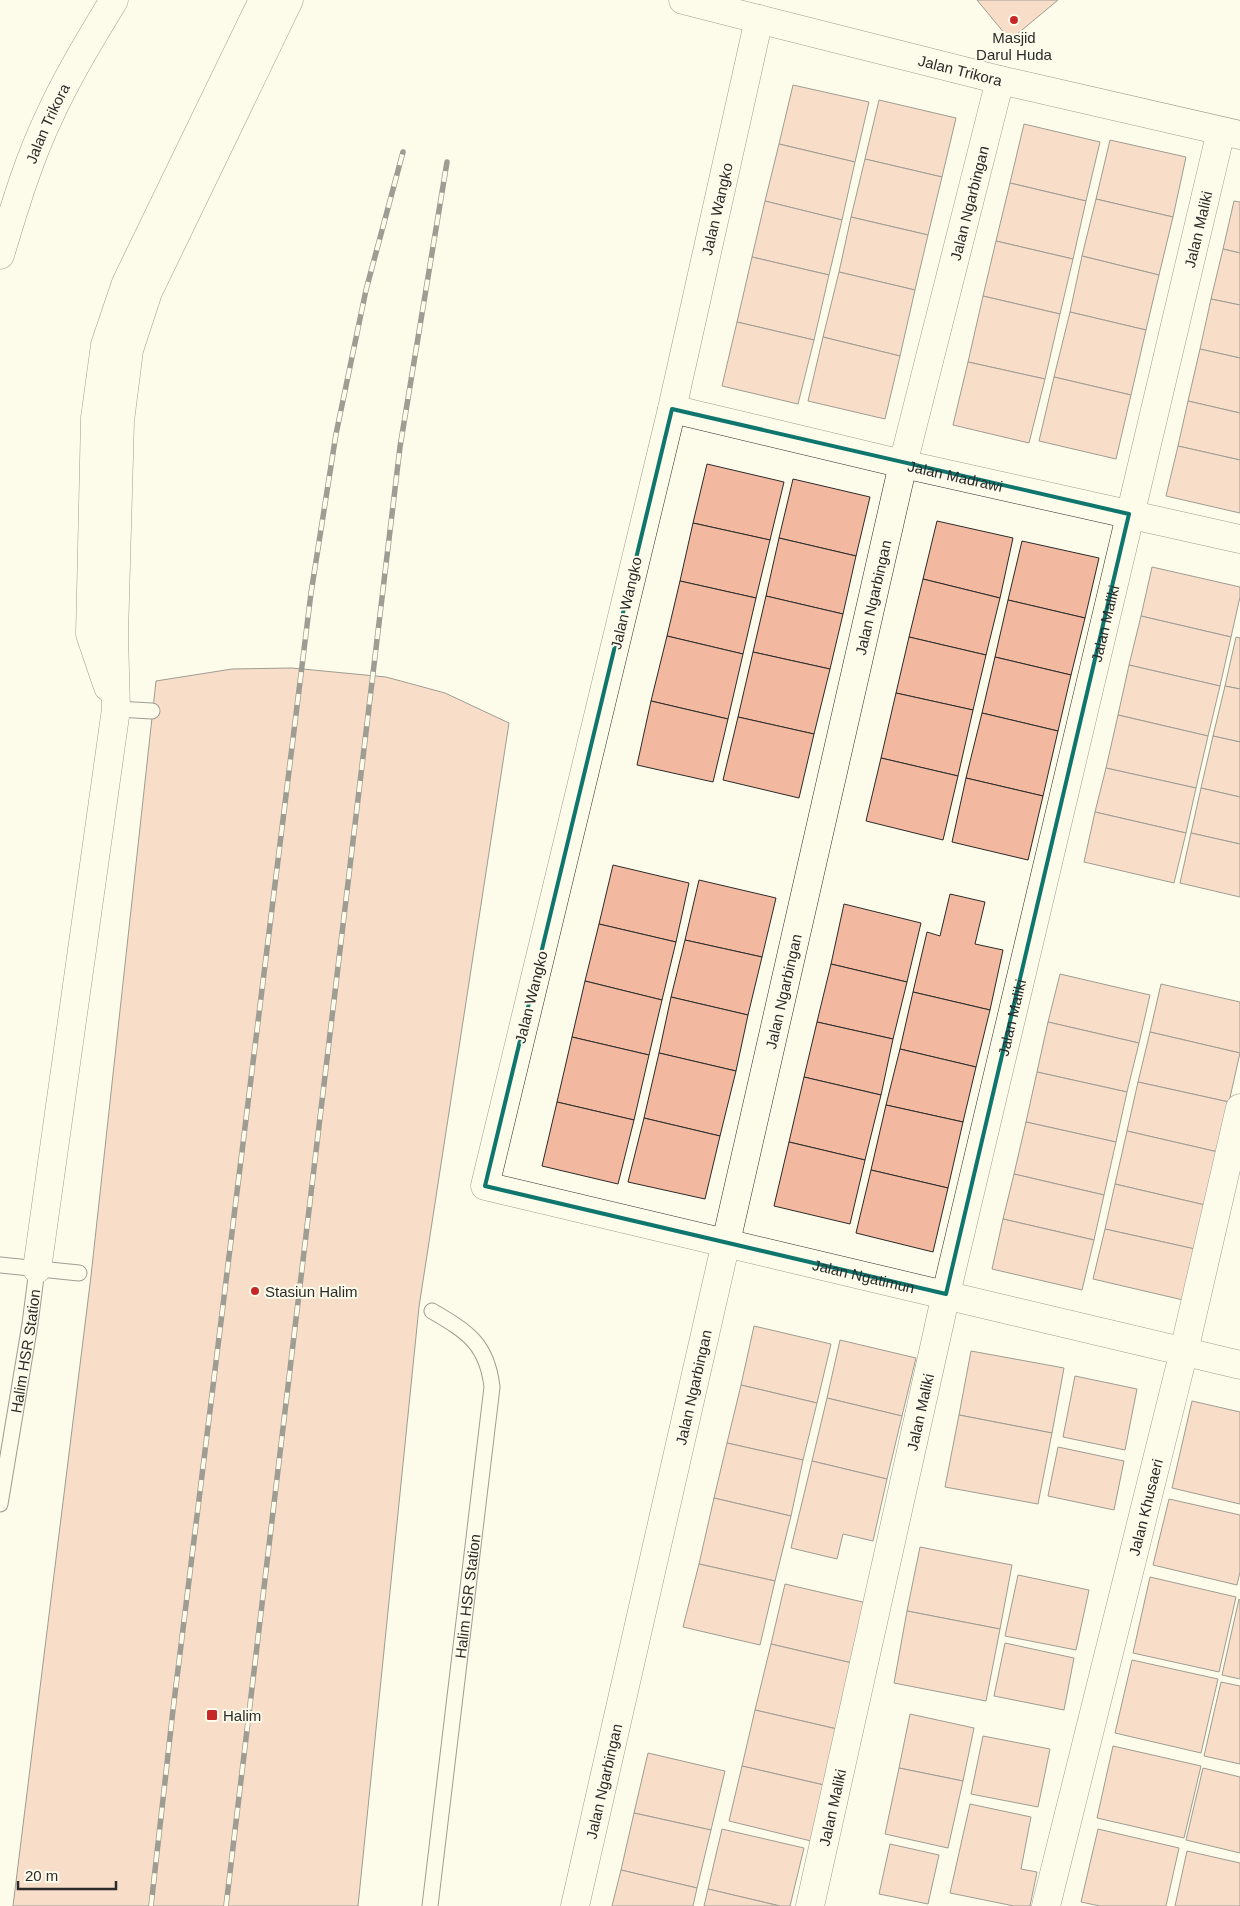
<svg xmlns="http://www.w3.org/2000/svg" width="1240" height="1906" viewBox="0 0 1240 1906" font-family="Arial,sans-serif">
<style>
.building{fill:#f2b8a0;stroke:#2b2b2b}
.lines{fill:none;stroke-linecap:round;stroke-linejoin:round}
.service-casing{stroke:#2b2b2b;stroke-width:17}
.minor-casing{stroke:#2b2b2b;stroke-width:29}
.tertiary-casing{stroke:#2b2b2b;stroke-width:29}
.service{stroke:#fdfbea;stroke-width:15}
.minor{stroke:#fdfbea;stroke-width:28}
.tertiary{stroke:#fdfbea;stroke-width:28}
.rail-casing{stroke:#2b2b2b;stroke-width:5.5}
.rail{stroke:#fdfbea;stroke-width:4;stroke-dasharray:11;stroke-linecap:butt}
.marked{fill:none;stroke:#0f766e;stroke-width:4;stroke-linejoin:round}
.poi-dot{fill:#c62828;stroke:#fdfbea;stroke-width:2}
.labels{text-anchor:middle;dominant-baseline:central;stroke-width:4;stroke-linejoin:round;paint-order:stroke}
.poi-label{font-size:15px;fill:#2b2b2b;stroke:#fdfbea;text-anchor:start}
.street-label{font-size:15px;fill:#2b2b2b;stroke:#fdfbea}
</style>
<rect width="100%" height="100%" fill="#fdfbea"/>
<g class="building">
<polygon points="977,0 1058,0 1010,40"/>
<polygon points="793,85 869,102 855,162 779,144"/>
<polygon points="879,100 956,118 942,177 865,159"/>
<polygon points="1024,124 1100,142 1086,201 1010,183"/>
<polygon points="1110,140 1186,157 1173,217 1096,199"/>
<polygon points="779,144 855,162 842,220 765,201"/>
<polygon points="865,159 942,177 928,235 851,217"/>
<polygon points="1010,183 1086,201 1073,259 996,241"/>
<polygon points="1096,199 1173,217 1159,275 1082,256"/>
<polygon points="765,201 842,220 829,275 752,257"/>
<polygon points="1234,201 1240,202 1240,253 1223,249"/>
<polygon points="851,217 928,235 915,290 839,272"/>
<polygon points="996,241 1073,259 1060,314 983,296"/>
<polygon points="1223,249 1240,253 1240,305 1211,299"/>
<polygon points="1082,256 1159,275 1146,330 1070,312"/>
<polygon points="752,257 829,275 814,340 737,322"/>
<polygon points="839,272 915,290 900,356 823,337"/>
<polygon points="983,296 1060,314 1045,379 968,362"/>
<polygon points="1211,299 1240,305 1240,358 1200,349"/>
<polygon points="1070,312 1146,330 1131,395 1054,377"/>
<polygon points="737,322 814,340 798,404 722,386"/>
<polygon points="823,337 900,356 885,419 808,401"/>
<polygon points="1200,349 1240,358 1240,413 1188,401"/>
<polygon points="968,362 1045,379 1029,443 953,425"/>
<polygon points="1054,377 1131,395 1116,459 1039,441"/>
<polygon points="1188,401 1240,413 1240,460 1178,446"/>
<polygon points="1178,446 1240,460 1240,513 1166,496"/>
<polygon points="707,464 784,482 770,540 693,523"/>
<polygon points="793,479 870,497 856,556 779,538"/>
<polygon points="937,521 1013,538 1000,598 923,579"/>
<polygon points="693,523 770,540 756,598 680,581"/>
<polygon points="779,538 856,556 843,614 766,596"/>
<polygon points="1022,541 1099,558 1085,618 1008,600"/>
<polygon points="1152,567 1240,587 1240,597 1231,637 1141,616"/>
<polygon points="923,579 1000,598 986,655 909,637"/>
<polygon points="680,581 756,598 743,654 667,636"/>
<polygon points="766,596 843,614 830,669 753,652"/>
<polygon points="1008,600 1085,618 1071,675 995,657"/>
<polygon points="1141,616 1231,637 1220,686 1129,665"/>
<polygon points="667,636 743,654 728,719 651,701"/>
<polygon points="909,637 986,655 973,710 896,693"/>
<polygon points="1236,637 1240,638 1240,689 1225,686"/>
<polygon points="753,652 830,669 814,734 738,717"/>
<polygon points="995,657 1071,675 1058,731 982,713"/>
<polygon points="1129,665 1220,686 1208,736 1118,715"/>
<polygon points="292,668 386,677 445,693 509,723 419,1307 358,1906 13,1906 91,1276 156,681 232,669"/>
<polygon points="1225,686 1240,689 1240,742 1213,736"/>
<polygon points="896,693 973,710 958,776 881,758"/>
<polygon points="651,701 728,719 713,782 637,765"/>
<polygon points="982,713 1058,731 1043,796 966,778"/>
<polygon points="1118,715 1208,736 1196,788 1106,768"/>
<polygon points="738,717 814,734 799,798 723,780"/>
<polygon points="1213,736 1240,742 1240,797 1201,788"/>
<polygon points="881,758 958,776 943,840 866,821"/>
<polygon points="1106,768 1196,788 1186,833 1095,812"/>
<polygon points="966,778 1043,796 1028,860 952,842"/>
<polygon points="1201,788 1240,797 1240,844 1191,833"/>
<polygon points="1095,812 1186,833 1174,883 1084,862"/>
<polygon points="1191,833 1240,844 1240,897 1180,883"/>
<polygon points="613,865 689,883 676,942 599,924"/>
<polygon points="699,880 776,898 762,957 685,940"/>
<polygon points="950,894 985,902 975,944 1003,950 990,1010 913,992 927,932 940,936"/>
<polygon points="844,904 921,923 907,982 831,964"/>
<polygon points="599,924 676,942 662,1000 585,981"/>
<polygon points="685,940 762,957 748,1015 671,997"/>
<polygon points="831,964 907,982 893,1039 817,1022"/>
<polygon points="1060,974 1150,995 1139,1043 1048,1022"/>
<polygon points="585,981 662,1000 649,1055 572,1037"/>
<polygon points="1161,984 1240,1002 1240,1053 1150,1032"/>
<polygon points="913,992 990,1010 976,1067 900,1049"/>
<polygon points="671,997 748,1015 736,1071 659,1053"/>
<polygon points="817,1022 893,1039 881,1095 804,1077"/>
<polygon points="1048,1022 1139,1043 1127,1092 1037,1072"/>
<polygon points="1150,1032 1240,1053 1229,1102 1138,1082"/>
<polygon points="572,1037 649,1055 634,1120 557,1102"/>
<polygon points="900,1049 976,1067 963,1122 886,1105"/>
<polygon points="659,1053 736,1071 720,1136 644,1118"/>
<polygon points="1037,1072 1127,1092 1116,1142 1026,1122"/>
<polygon points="804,1077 881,1095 865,1160 789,1142"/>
<polygon points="1138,1082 1229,1102 1218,1152 1127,1131"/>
<polygon points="557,1102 634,1120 618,1184 542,1166"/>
<polygon points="886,1105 963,1122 948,1188 871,1170"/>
<polygon points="644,1118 720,1136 705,1199 628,1182"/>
<polygon points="1026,1122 1116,1142 1104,1195 1014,1174"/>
<polygon points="1127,1131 1218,1152 1205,1205 1115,1184"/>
<polygon points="789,1142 865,1160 850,1224 774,1206"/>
<polygon points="871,1170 948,1188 933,1252 856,1233"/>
<polygon points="1014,1174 1104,1195 1094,1240 1003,1219"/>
<polygon points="1115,1184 1205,1205 1195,1249 1105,1229"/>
<polygon points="1003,1219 1094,1240 1082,1290 992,1269"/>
<polygon points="1105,1229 1195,1249 1183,1300 1093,1279"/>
<polygon points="754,1326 831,1344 817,1403 741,1385"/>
<polygon points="840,1340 916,1358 902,1416 827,1398"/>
<polygon points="971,1351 1064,1368 1052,1433 959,1415"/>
<polygon points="1075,1376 1137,1389 1125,1450 1063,1437"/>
<polygon points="741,1385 817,1403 803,1460 727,1443"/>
<polygon points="827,1398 902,1416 887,1479 812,1461"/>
<polygon points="1192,1401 1240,1412 1240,1504 1172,1488"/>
<polygon points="959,1415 1052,1433 1038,1504 945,1487"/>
<polygon points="727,1443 803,1460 791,1516 714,1498"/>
<polygon points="1058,1447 1124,1461 1114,1510 1048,1496"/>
<polygon points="812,1461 887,1479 873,1541 843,1534 837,1559 791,1548"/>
<polygon points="714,1498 791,1516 775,1581 699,1564"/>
<polygon points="1169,1499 1240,1515 1240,1572 1237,1585 1153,1565"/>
<polygon points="920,1547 1012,1565 1000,1629 907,1611"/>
<polygon points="699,1564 775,1581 760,1645 683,1627"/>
<polygon points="1018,1575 1089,1590 1076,1650 1005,1636"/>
<polygon points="1150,1577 1236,1597 1219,1672 1133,1653"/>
<polygon points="785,1584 867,1603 852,1663 771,1644"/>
<polygon points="1239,1599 1240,1600 1240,1679 1222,1675"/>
<polygon points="907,1611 1000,1629 986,1701 894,1683"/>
<polygon points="1005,1643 1074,1658 1064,1710 994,1696"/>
<polygon points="771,1644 852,1663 837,1729 755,1710"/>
<polygon points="1132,1660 1218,1679 1201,1753 1115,1733"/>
<polygon points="1221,1682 1240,1686 1240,1764 1204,1756"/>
<polygon points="755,1710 837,1729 824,1785 742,1766"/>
<polygon points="910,1714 974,1728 963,1781 899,1768"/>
<polygon points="983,1736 1050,1749 1038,1807 971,1794"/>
<polygon points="1113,1746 1201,1766 1184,1838 1097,1818"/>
<polygon points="648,1753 725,1771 711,1830 634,1813"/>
<polygon points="742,1766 824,1785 811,1841 729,1821"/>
<polygon points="899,1768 963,1781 948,1848 885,1834"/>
<polygon points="1203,1768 1240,1777 1240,1853 1186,1840"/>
<polygon points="970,1804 1031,1817 1021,1869 1037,1872 1030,1906 1014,1906 950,1893"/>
<polygon points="634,1813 711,1830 697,1888 621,1870"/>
<polygon points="722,1829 804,1848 790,1906 780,1906 708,1889"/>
<polygon points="1098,1829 1179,1848 1166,1906 1100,1906 1081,1902"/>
<polygon points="890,1844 939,1855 928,1904 879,1894"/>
<polygon points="1187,1851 1240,1863 1240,1906 1175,1906"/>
<polygon points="621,1870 697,1888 693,1906 612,1906"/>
<polygon points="708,1889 780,1906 704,1906"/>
</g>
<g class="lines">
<defs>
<g id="service">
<polyline points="116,709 152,711"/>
<polyline points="0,1265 79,1273"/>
<path id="s1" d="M0,1504L30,1324L37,1269"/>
<path id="s2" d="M430,1906L492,1387C487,1344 468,1332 432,1311"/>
</g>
<g id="minor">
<path id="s3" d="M683,0L1000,80L1240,135"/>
<path id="s4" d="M759,19L672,409L485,1186C737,1247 989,1304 1240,1365"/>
<path id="s5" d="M0,255C14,209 28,161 49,117C67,77 91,38 114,0"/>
<path id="s6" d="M672,409L903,464L1240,539"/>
<path id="s7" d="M575,1906L903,464L1000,80"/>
<path id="s8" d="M810,1906L946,1294L1221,131"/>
<path id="s9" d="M1046,1906L1184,1351L1240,1108"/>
</g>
<g id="tertiary">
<polyline points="108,687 90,634 95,418 105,345 126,283 263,0"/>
<polyline points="37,1269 116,709 114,635 120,421 129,350 148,292 289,0"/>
</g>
</defs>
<use href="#service" class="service-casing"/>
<use href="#minor" class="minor-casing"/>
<use href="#tertiary" class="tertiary-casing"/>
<use href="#service" class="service"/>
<use href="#minor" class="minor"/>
<use href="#tertiary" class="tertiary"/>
<defs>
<g id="rail">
<polyline points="151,1906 173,1710 311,593 336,434 366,290 403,152"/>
<polyline points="226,1906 400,447 447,162"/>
</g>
</defs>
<use href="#rail" class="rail-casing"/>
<use href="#rail" class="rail"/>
</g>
<path d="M0 0H1240V1906H0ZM672,409L1129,514L946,1294L485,1186Z" fill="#fdfbea" fill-opacity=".55" fill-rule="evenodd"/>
<path class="marked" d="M672,409L1129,514L946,1294L485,1186Z"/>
<g class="poi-dot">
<circle cx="1014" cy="20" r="5"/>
<circle cx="255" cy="1291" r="5"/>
<rect x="206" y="1709" width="12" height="12" rx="2.5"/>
</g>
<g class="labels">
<g class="poi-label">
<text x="1014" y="37" text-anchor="middle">Masjid<tspan x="1014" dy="17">Darul Huda</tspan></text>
<text x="265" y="1291">Stasiun Halim</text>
<text x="223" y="1715">Halim</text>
</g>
<g class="street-label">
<text stroke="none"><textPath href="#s3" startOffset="286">Jalan Trikora</textPath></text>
<text stroke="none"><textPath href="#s5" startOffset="140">Jalan Trikora</textPath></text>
<text stroke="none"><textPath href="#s7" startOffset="1748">Jalan Ngarbingan</textPath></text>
<text transform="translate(717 209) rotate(-77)">Jalan Wangko</text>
<text stroke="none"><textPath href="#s8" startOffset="1721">Jalan Maliki</textPath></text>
<text stroke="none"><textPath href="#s6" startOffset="291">Jalan Madrawi</textPath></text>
<text stroke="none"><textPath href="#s7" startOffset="1342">Jalan Ngarbingan</textPath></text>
<text transform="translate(626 603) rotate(-77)">Jalan Wangko</text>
<text stroke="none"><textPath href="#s8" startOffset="1316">Jalan Maliki</textPath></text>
<text stroke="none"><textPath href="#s7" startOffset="938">Jalan Ngarbingan</textPath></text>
<text transform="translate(531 997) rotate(-76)">Jalan Wangko</text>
<text stroke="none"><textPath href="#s8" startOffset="911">Jalan Maliki</textPath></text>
<text stroke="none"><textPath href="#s4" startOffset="1588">Jalan Ngatimun</textPath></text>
<text stroke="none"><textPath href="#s1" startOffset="155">Halim HSR Station</textPath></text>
<text stroke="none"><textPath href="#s7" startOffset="532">Jalan Ngarbingan</textPath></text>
<text stroke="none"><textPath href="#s8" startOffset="506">Jalan Maliki</textPath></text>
<text stroke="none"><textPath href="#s9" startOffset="411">Jalan Khusaeri</textPath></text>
<text stroke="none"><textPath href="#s2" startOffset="312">Halim HSR Station</textPath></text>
<text stroke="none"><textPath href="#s7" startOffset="128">Jalan Ngarbingan</textPath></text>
<text stroke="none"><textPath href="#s8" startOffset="101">Jalan Maliki</textPath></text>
</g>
</g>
<path d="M18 1881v8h98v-8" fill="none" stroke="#2b2b2b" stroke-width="2.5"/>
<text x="25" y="1881" font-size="15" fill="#2b2b2b" stroke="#fdfbea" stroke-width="4" paint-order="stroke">20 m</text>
</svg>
